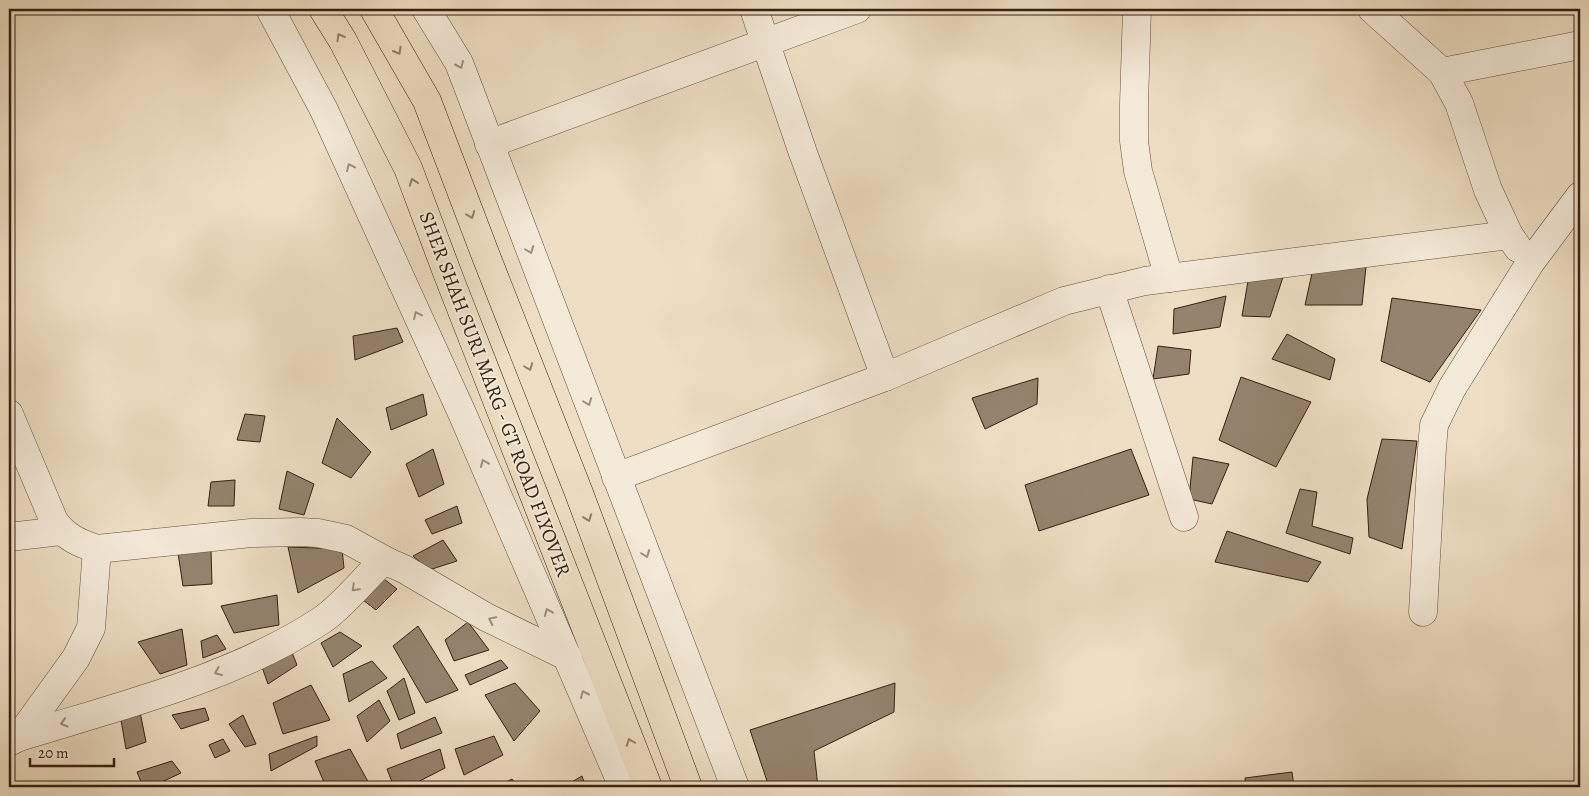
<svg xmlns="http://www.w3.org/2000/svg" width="1589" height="796" viewBox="0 0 1589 796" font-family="Alegreya,serif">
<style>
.building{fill:#95836e;stroke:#352111}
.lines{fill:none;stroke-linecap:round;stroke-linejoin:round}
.minor-casing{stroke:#63503e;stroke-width:29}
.tertiary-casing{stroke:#63503e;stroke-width:29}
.primary-casing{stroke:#352111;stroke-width:29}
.minor{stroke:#f4ead8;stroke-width:28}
.tertiary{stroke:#f4ead8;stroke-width:28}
.primary{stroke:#eedec3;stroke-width:28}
.oneway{stroke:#92806a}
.oneway2{stroke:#9e907e}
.labels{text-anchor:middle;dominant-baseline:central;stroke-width:4;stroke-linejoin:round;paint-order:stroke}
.street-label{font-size:20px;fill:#352111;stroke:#f4ead8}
</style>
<rect width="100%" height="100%" fill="#eedec3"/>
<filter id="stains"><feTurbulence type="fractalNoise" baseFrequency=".004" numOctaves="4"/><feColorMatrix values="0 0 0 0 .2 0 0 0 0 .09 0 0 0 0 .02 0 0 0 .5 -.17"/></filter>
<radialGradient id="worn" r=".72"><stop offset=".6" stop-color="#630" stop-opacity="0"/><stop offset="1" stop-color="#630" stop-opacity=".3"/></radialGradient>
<g class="building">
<polygon points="1366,267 1362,305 1305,305 1312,273"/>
<polygon points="1283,277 1270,317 1242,316 1248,281"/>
<polygon points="1226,296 1220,327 1173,334 1174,309"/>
<polygon points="1392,298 1481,310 1430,382 1381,361"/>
<polygon points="397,328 403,342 355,360 353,336"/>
<polygon points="1287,334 1335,359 1330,380 1272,359"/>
<polygon points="1158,346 1191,350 1189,374 1153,379"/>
<polygon points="1241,377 1311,402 1276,467 1219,440"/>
<polygon points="1038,378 1037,404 985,429 972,398"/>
<polygon points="423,394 427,415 391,430 386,408"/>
<polygon points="245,414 265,416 260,442 237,440"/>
<polygon points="337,418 371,452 351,478 322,463"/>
<polygon points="1382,439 1417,441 1402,549 1369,537 1367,499"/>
<polygon points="433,449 444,484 419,497 406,464"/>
<polygon points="1131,449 1149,495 1039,531 1025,485"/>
<polygon points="1193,457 1229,464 1212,504 1189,499"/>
<polygon points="287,471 314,484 304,515 279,509"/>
<polygon points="235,480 234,506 208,506 211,482"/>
<polygon points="1300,489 1317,492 1312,526 1353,538 1350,554 1286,533"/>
<polygon points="457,506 462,523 432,534 425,520"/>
<polygon points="1227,531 1321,562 1308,582 1215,562"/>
<polygon points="443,540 457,561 429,570 413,556"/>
<polygon points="288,547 342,549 344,568 298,593"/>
<polygon points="211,550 212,584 183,586 178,553"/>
<polygon points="380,576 397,589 376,610 359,597"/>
<polygon points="277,595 279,625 234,633 221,606"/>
<polygon points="468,622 489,650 454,661 445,640"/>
<polygon points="418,626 458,690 426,703 393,646"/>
<polygon points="182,629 187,665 160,674 138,642"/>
<polygon points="340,632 362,646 333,667 321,643"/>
<polygon points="217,635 226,649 203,658 201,641"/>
<polygon points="291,650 297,665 268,684 261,664"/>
<polygon points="501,660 508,668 470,685 465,675"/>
<polygon points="372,661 387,678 349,702 343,674"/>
<polygon points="404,678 415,713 399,720 387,691"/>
<polygon points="515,683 540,711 514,741 485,695"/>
<polygon points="895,683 894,712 814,751 818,787 769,787 750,730"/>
<polygon points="311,685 330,720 283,734 273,703"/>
<polygon points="379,700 390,721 367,742 357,716"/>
<polygon points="205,708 209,720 181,729 172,715"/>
<polygon points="140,712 146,742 126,749 121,720"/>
<polygon points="243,715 256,744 245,747 229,724"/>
<polygon points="435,717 442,733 401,749 397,734"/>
<polygon points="317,736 317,746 271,771 269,754"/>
<polygon points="494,736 503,755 464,775 455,749"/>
<polygon points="223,739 230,751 215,758 209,745"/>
<polygon points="350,749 371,787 326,787 315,761"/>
<polygon points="440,749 445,768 408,787 394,787 387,769"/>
<polygon points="172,761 181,773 151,787 143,787 137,772"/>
<polygon points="1292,772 1294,787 1246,787 1245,778"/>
<polygon points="582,776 586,787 563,787"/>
<polygon points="512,779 517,787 497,787"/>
</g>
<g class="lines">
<defs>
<g id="minor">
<polyline points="754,9 803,153 885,377"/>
<polyline points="1137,9 1134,104 1134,141 1138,171 1169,278"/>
<polyline points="1372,9 1442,72 1459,103 1488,190 1509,235 1518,248"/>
<polyline points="1442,72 1580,45"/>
<polyline points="489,144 857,9"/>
<polyline points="1109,289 1184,517"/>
<path d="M9,414L54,521C65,537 79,543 97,549L251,533L300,532L318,533L346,539L388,562"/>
<polyline points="616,477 885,377 1064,301 1145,281 1509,235"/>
<polyline points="9,537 61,531"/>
<polyline points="1423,612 1432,448 1434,425 1452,388 1530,263 1580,196"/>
<polyline points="19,737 76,658 91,628 97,549"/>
<path d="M9,742L19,737C120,706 234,678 322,620C340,608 359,585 374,570L380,564L388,562L404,569L486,617L568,657"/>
</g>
<g id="tertiary">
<polyline points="270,9 324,110 462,413 623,787"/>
<polyline points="426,9 459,63 735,787"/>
</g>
<g id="primary">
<polyline points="323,9 343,41 408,168 448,275 648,787"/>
<polyline points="374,9 427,101 484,251 579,493 688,787"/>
</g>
</defs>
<use href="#minor" class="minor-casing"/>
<use href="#tertiary" class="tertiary-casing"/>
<use href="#primary" class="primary-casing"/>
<use href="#minor" class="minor"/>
<use href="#tertiary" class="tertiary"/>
<use href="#primary" class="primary"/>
</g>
<defs><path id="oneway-chevron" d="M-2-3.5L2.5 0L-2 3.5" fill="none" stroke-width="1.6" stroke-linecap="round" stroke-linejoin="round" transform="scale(1.25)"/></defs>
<g class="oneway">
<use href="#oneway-chevron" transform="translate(340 37) rotate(-120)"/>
<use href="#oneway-chevron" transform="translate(398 51) rotate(60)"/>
<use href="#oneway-chevron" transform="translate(413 182) rotate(-110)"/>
<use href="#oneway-chevron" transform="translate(471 215) rotate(69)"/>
<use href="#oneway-chevron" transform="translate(529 367) rotate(69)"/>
<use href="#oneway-chevron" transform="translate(588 518) rotate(70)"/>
<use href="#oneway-chevron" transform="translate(630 742) rotate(-111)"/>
</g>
<g class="oneway2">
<use href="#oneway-chevron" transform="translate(460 65) rotate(66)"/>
<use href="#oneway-chevron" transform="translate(350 167) rotate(-115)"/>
<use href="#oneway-chevron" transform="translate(530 250) rotate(69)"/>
<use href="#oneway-chevron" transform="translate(417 315) rotate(-115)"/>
<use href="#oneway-chevron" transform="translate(588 402) rotate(69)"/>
<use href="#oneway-chevron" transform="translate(484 463) rotate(-113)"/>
<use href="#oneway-chevron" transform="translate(646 554) rotate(69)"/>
<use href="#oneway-chevron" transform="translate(355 588) rotate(135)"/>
<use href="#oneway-chevron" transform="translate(548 612) rotate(-113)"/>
<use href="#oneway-chevron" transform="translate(492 620) rotate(-154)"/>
<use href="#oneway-chevron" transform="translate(218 672) rotate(156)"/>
<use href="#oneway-chevron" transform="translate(584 694) rotate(-114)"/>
<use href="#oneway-chevron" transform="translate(64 723) rotate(163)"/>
</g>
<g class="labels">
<g class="street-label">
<text transform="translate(495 394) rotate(69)">SHER SHAH SURI MARG - GT ROAD FLYOVER</text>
</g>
</g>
<rect width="1589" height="796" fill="none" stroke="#eedec3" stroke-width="30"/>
<rect x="10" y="10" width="1569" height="776" fill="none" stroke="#352111" stroke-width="2.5"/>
<rect x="15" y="15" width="1559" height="766" fill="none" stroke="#352111"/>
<path d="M30 758v8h84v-8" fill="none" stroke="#352111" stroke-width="2.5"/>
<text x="38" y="758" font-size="15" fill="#352111" stroke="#f4ead8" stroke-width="4" paint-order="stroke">20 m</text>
<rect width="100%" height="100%" filter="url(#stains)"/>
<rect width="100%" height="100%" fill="url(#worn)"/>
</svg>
